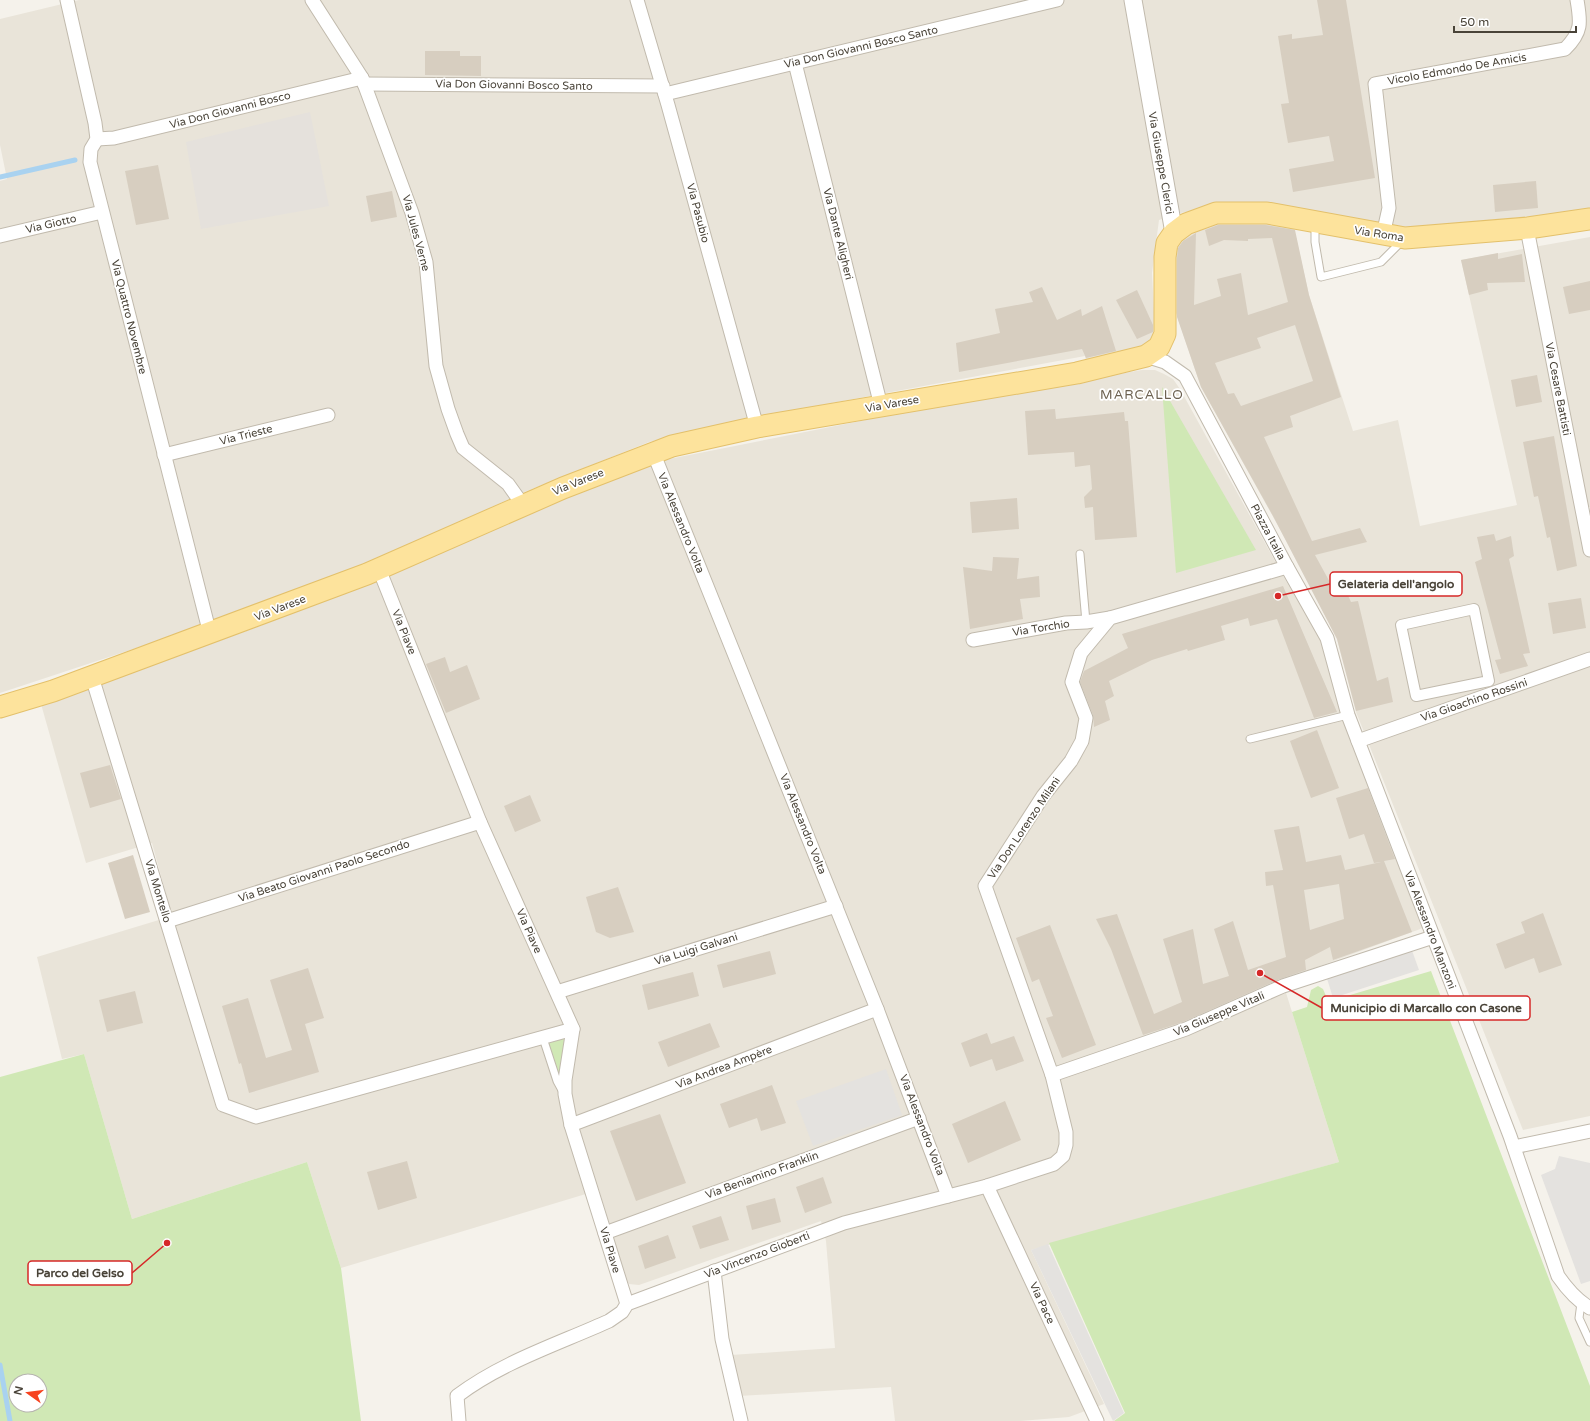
<svg xmlns="http://www.w3.org/2000/svg" width="1590" height="1421" viewBox="0 0 1590 1421" font-family="'Varela Round',sans-serif">
<style>
.residential{fill:#e9e4d9}
.industrial{fill:#e5e1dc}
.green{fill:#d0e8b5;fill-rule:evenodd}
.parking{fill:#e4e2df}
.lines{fill:none;stroke-linecap:round;stroke-linejoin:round}
.stream{stroke:#a9d2f0;stroke-width:5}
.building{fill:#d7cec0;fill-rule:evenodd}
.service-casing{stroke:#c1baad;stroke-width:9}
.pedestrian-casing{stroke:#c1baad;stroke-width:12}
.minor-casing{stroke:#c1baad;stroke-width:15}
.tertiary-casing{stroke:#c1baad;stroke-width:19}
.primary-casing{stroke:#e3c06b;stroke-width:23}
.service{stroke:#fff;stroke-width:7}
.pedestrian{stroke:#fff;stroke-width:10}
.minor{stroke:#fff;stroke-width:13}
.tertiary{stroke:#fff;stroke-width:17}
.primary{stroke:#fde39c;stroke-width:21}
.labels{text-anchor:middle;dominant-baseline:central;stroke-width:3.5;stroke-linejoin:round;paint-order:stroke}
.street-label{font-size:11px;fill:#494338;stroke:#fff}
.quarter-label{font-size:13px;letter-spacing:1px;fill:#6c6150;stroke:#fff}
.leader{fill:none;stroke:#d62828;stroke-width:1.5}
.callout-dot{fill:#d62828;stroke:#fff;stroke-width:1.5}
.callout{fill:#fff;stroke:#d62828;stroke-width:1.5}
.callout-label{font-size:12px;text-anchor:middle;font-weight:bold;fill:#494338}
</style>
<rect width="100%" height="100%" fill="#f5f2eb"/>
<g class="residential">
<polygon points="79,0 1590,0 1590,211 1400,228 1238,205 1180,213 1159,220 1152,273 1155,331 1150,343 1136,350 1087,363 1085,356 741,420 649,442 527,491 374,561 276,602 0,693 0,181 7,179 0,145 0,19"/>
<polygon points="1217,221 1293,224 1309,295 1353,431 1398,420 1420,526 1517,505 1461,260 1590,237 1590,507 1588,507 1590,514 1590,1116 1523,1130 1356,712 1337,639 1297,560 1201,387 1173,304 1173,276 1178,241"/>
<polygon points="1142,370 1155,370 1164,374 1173,379 1180,389 1286,581 1321,639 1423,928 1282,980 1339,1162 1031,1250 1104,1404 1069,1417 1020,1421 895,1421 891,1387 739,1396 731,1355 835,1348 826,1241 821,1221 639,1285 629,1284 627,1281 599,1190 341,1268 307,1162 132,1219 84,1054 62,1059 37,957 172,916 152,843 86,863 41,704 260,626 319,602 531,510 664,460 1002,393"/>
</g>
<polygon class="industrial" points="310,112 329,206 201,229 186,142"/>
<g class="green">
<polygon points="1162,387 1256,550 1176,573"/>
<polygon points="1431,971 1590,1386 1590,1421 1114,1421 1125,1413 1049,1243 1339,1162 1292,1012 1307,1007 1311,990 1318,986 1323,989 1326,996 1330,1001"/>
<polygon points="564,1038 565,1040 559,1074 557,1073 548,1045 549,1042"/>
<path d="M84,1054L132,1219L307,1162L341,1268L361,1421H0V1077ZM16,1381H40V1405H16Z"/>
</g>
<g class="parking">
<polygon points="1410,945 1419,970 1333,998 1325,972"/>
<polygon points="886,1069 902,1115 813,1146 796,1101"/>
<polygon points="1559,1156 1590,1163 1590,1281 1581,1284 1541,1175 1555,1169"/>
<polygon points="1048,1244 1124,1413 1113,1421 1031,1250"/>
</g>
<g class="lines">
<g class="stream">
<polyline points="0,177 75,160"/>
<polyline points="0,1365 10,1421"/>
</g>
</g>
<g class="building">
<polygon points="1317,0 1346,0 1375,178 1293,192 1289,169 1334,161 1329,136 1288,143 1281,104 1289,103 1278,36 1292,34 1292,39 1323,35"/>
<polygon points="425,51 460,51 460,56 481,56 481,76 425,75"/>
<polygon points="158,165 169,219 136,225 125,171"/>
<polygon points="1536,181 1538,208 1495,212 1493,185"/>
<polygon points="392,191 397,217 371,222 366,196"/>
<path d="M1218,225H1266L1295,230L1309,295L1341,397L1290,416L1293,427L1264,437L1312,541L1360,528L1367,542L1315,555L1332,586L1342,582L1351,602L1358,601L1377,681L1388,677L1393,702L1356,711L1337,639L1273,516L1201,387L1177,317V258L1178,248L1183,241L1196,233L1194,305L1221,296L1217,279L1241,273L1248,315L1288,302L1272,238L1248,239V241L1224,240L1209,246L1205,230ZM1295,325L1313,381L1241,406L1234,393L1228,394L1215,363L1261,348L1257,338Z"/>
<polygon points="1498,253 1498,259 1522,254 1525,282 1487,283 1488,290 1469,295 1461,260"/>
<polygon points="1590,281 1590,310 1569,314 1563,287"/>
<polygon points="1042,287 1057,320 1081,309 1082,316 1102,306 1116,351 1086,358 1082,349 959,372 956,343 1000,333 995,309 1033,302 1029,292"/>
<polygon points="1137,290 1153,325 1153,332 1137,339 1116,300"/>
<polygon points="1537,375 1542,402 1516,407 1511,380"/>
<polygon points="1055,409 1056,419 1124,412 1125,421 1128,421 1137,537 1095,540 1093,507 1085,508 1084,497 1092,489 1090,465 1075,467 1074,452 1028,455 1025,411"/>
<polygon points="1554,436 1577,566 1557,571 1550,537 1547,538 1538,496 1534,497 1523,442"/>
<polygon points="1017,498 1019,529 972,533 970,502"/>
<polygon points="1494,534 1496,541 1511,536 1514,556 1509,559 1530,653 1523,654 1528,666 1500,674 1495,660 1501,659 1475,562 1482,559 1477,537"/>
<polygon points="993,557 1019,558 1017,579 1039,576 1040,597 1020,599 1023,619 970,629 963,567 992,571"/>
<polygon points="1283,586 1337,712 1314,718 1277,619 1250,626 1248,618 1221,626 1225,640 1188,651 1187,649 1152,660 1109,681 1114,696 1105,701 1110,720 1094,727 1093,715 1080,682 1084,671 1128,648 1122,634"/>
<polygon points="1581,598 1586,628 1553,634 1548,603"/>
<polygon points="445,657 450,672 467,665 480,699 446,713 426,664"/>
<polygon points="1317,730 1339,788 1311,798 1290,741"/>
<polygon points="110,765 121,799 90,808 80,773"/>
<path d="M1368,788L1395,859L1384,861L1412,932L1333,960L1330,947L1305,960L1306,970L1280,979L1183,1022L1143,1035L1111,949L1096,919L1117,914L1154,1014L1182,1002L1163,939L1193,929L1203,984L1229,976L1214,929L1233,921L1248,970L1286,957L1273,885L1266,886L1265,872L1283,870L1274,830L1299,826L1306,862L1341,855L1345,870L1381,862L1374,863L1364,834L1349,839L1336,798ZM1339,884L1344,919L1310,930L1304,890Z"/>
<polygon points="530,795 541,821 515,832 504,806"/>
<polygon points="133,855 150,912 125,919 108,863"/>
<polygon points="618,887 634,932 610,938 596,932 586,897"/>
<polygon points="1543,913 1562,965 1539,973 1534,958 1505,969 1496,944 1525,933 1521,922"/>
<polygon points="1050,925 1096,1045 1062,1058 1046,1018 1053,1016 1039,979 1032,982 1016,938"/>
<polygon points="770,951 776,974 723,988 717,965"/>
<polygon points="308,968 324,1018 305,1024 319,1072 249,1093 241,1063 239,1064 222,1006 248,998 266,1058 292,1050 270,980"/>
<polygon points="693,972 699,996 648,1010 642,985"/>
<polygon points="135,991 143,1023 107,1032 99,1000"/>
<polygon points="710,1023 720,1047 668,1067 658,1042"/>
<polygon points="987,1033 991,1044 1014,1036 1024,1061 996,1071 992,1059 970,1067 961,1043"/>
<polygon points="772,1085 786,1123 761,1131 757,1118 729,1128 720,1104"/>
<polygon points="1005,1101 1021,1140 968,1163 952,1124"/>
<polygon points="660,1114 686,1183 636,1201 610,1131"/>
<polygon points="407,1161 417,1198 378,1210 367,1172"/>
<polygon points="823,1177 832,1203 805,1213 796,1187"/>
<polygon points="775,1198 781,1222 752,1230 746,1206"/>
<polygon points="721,1216 729,1240 700,1249 692,1226"/>
<polygon points="668,1235 676,1258 645,1269 638,1246"/>
</g>
<g class="lines">
<defs>
<g id="service">
<polyline points="1315,223 1315,242 1321,277 1381,262 1402,241"/>
<polyline points="1080,554 1086,622"/>
<polyline points="1250,739 1348,715"/>
<polyline points="543,1038 557,1081 563,1092"/>
<polyline points="1581,1303 1579,1318 1590,1342"/>
</g>
<polygon id="pedestrian" points="1474,609 1489,681 1416,696 1401,625"/>
<g id="minor">
<polyline points="67,0 95,123 97,139 91,149 90,162 210,634"/>
<polyline points="312,0 362,78 412,213 426,262 436,366 448,409 457,434 463,448 508,484 523,505"/>
<polyline points="637,0 668,105 757,427"/>
<polyline points="795,63 881,406"/>
<polyline points="364,84 663,86"/>
<polyline points="665,94 1057,0"/>
<polyline points="97,139 114,138 362,78"/>
<polyline points="1528,228 1529,239 1590,550"/>
<path d="M1383,235L1389,208L1375,84L1565,49C1582,32 1581,23 1577,0"/>
<polyline points="0,236 102,212"/>
<path d="M1146,356L1165,362L1185,376L1287,567L1327,638L1348,715L1510,1136L1558,1276C1567,1289 1576,1300 1590,1308"/>
<polyline points="653,452 877,1009 948,1196"/>
<polyline points="164,455 328,415"/>
<polyline points="379,569 480,822 573,1029 565,1080 565,1094 571,1125 627,1304"/>
<polyline points="973,640 1066,623 1086,622 1110,618"/>
<polyline points="92,677 223,1105 256,1117 573,1029"/>
<polyline points="1358,741 1590,659"/>
<polyline points="167,921 480,822"/>
<polyline points="557,992 836,906"/>
<polyline points="1052,1075 1186,1029 1283,986 1433,937"/>
<polyline points="571,1125 877,1009"/>
<polyline points="1514,1147 1590,1131"/>
<polyline points="987,1186 1097,1421"/>
<polyline points="605,1233 919,1118"/>
<polyline points="714,1271 722,1339 741,1421"/>
<path d="M459,1421L457,1396C502,1362 558,1344 609,1321L622,1312L627,1304L844,1223L987,1186L1054,1164L1063,1156L1066,1145V1132L1052,1075L985,886L1043,796L1071,761L1082,741L1086,718L1072,682L1081,653L1110,618L1287,567"/>
</g>
<polyline id="tertiary" points="1133,0 1174,233"/>
<polyline id="primary" points="0,707 53,691 367,574 563,488 672,446 757,427 1077,373 1146,356 1159,347 1165,334 1165,257 1167,243 1174,233 1186,224 1216,213 1267,213 1405,238 1528,228 1590,219"/>
</defs>
<use href="#service" class="service-casing"/>
<use href="#pedestrian" class="pedestrian-casing"/>
<use href="#minor" class="minor-casing"/>
<use href="#tertiary" class="tertiary-casing"/>
<use href="#primary" class="primary-casing"/>
<use href="#service" class="service"/>
<use href="#pedestrian" class="pedestrian"/>
<use href="#minor" class="minor"/>
<use href="#tertiary" class="tertiary"/>
<use href="#primary" class="primary"/>
</g>
<g class="labels">
<g class="street-label">
<text transform="translate(861 47) rotate(-13)">Via Don Giovanni Bosco Santo</text>
<text transform="translate(1457 69) rotate(-10)">Vicolo Edmondo De Amicis</text>
<text transform="translate(514 85) rotate(1)">Via Don Giovanni Bosco Santo</text>
<text transform="translate(230 110) rotate(-14)">Via Don Giovanni Bosco</text>
<text transform="translate(1161 163) rotate(80)">Via Giuseppe Clerici</text>
<text transform="translate(698 213) rotate(75)">Via Pasubio</text>
<text transform="translate(51 224) rotate(-13)">Via Giotto</text>
<text transform="translate(416 233) rotate(75)">Via Jules Verne</text>
<text transform="translate(838 234) rotate(76)">Via Dante Aligheri</text>
<text transform="translate(1379 234) rotate(9)">Via Roma</text>
<text transform="translate(129 317) rotate(76)">Via Quattro Novembre</text>
<text transform="translate(1558 389) rotate(79)">Via Cesare Battisti</text>
<text transform="translate(892 404) rotate(-10)">Via Varese</text>
<text transform="translate(246 435) rotate(-14)">Via Trieste</text>
<text transform="translate(578 482) rotate(-22)">Via Varese</text>
<text transform="translate(681 523) rotate(68)">Via Alessandro Volta</text>
<text transform="translate(1268 532) rotate(62)">Piazza Italia</text>
<text transform="translate(280 608) rotate(-21)">Via Varese</text>
<text transform="translate(1041 628) rotate(-9)">Via Torchio</text>
<text transform="translate(404 632) rotate(68)">Via Piave</text>
<text transform="translate(1474 700) rotate(-19)">Via Gioachino Rossini</text>
<text transform="translate(803 824) rotate(68)">Via Alessandro Volta</text>
<text transform="translate(1024 828) rotate(-56)">Via Don Lorenzo Milani</text>
<text transform="translate(324 871) rotate(-18)">Via Beato Giovanni Paolo Secondo</text>
<text transform="translate(158 891) rotate(73)">Via Montello</text>
<text transform="translate(1430 930) rotate(69)">Via Alessandro Manzoni</text>
<text transform="translate(529 931) rotate(66)">Via Piave</text>
<text transform="translate(696 949) rotate(-17)">Via Luigi Galvani</text>
<text transform="translate(1219 1014) rotate(-23)">Via Giuseppe Vitali</text>
<text transform="translate(724 1067) rotate(-21)">Via Andrea Ampère</text>
<text transform="translate(922 1125) rotate(69)">Via Alessandro Volta</text>
<text transform="translate(762 1175) rotate(-20)">Via Beniamino Franklin</text>
<text transform="translate(610 1250) rotate(73)">Via Piave</text>
<text transform="translate(757 1255) rotate(-21)">Via Vincenzo Gioberti</text>
<text transform="translate(1042 1303) rotate(65)">Via Pace</text>
</g>
<g class="quarter-label">
<text x="1142" y="395">MARCALLO</text>
</g>
</g>
<path class="leader" d="M1278 596L1330 584M1260 973L1322 1008M167 1243L132 1273"/>
<g class="callout-dot">
<circle cx="1278" cy="596" r="4"/>
<circle cx="1260" cy="973" r="4"/>
<circle cx="167" cy="1243" r="4"/>
</g>
<g class="callout">
<rect x="1330" y="572" width="132" height="24" rx="4"/>
<rect x="1322" y="996" width="208" height="24" rx="4"/>
<rect x="28" y="1261" width="104" height="24" rx="4"/>
</g>
<g class="callout-label">
<text x="1396" y="588">Gelateria dell'angolo</text>
<text x="1426" y="1012">Municipio di Marcallo con Casone</text>
<text x="80" y="1277">Parco del Gelso</text>
</g>
<g transform="translate(28 1393) rotate(284)"><circle r="19" fill="#ffffff" stroke="#b6b4af"/>
<path d="M0-3L7 15L0 10L-7 15Z" fill="#f74320"/>
<text y="-6" font-size="11" font-weight="bold" text-anchor="middle" fill="#494338">N</text>
</g>
<path d="M1454 26v6h122v-6" fill="none" stroke="#494338" stroke-width="2"/>
<text x="1460" y="26" font-size="12" fill="#494338" stroke="#ffffff" stroke-width="3" paint-order="stroke">50 m</text>
</svg>
